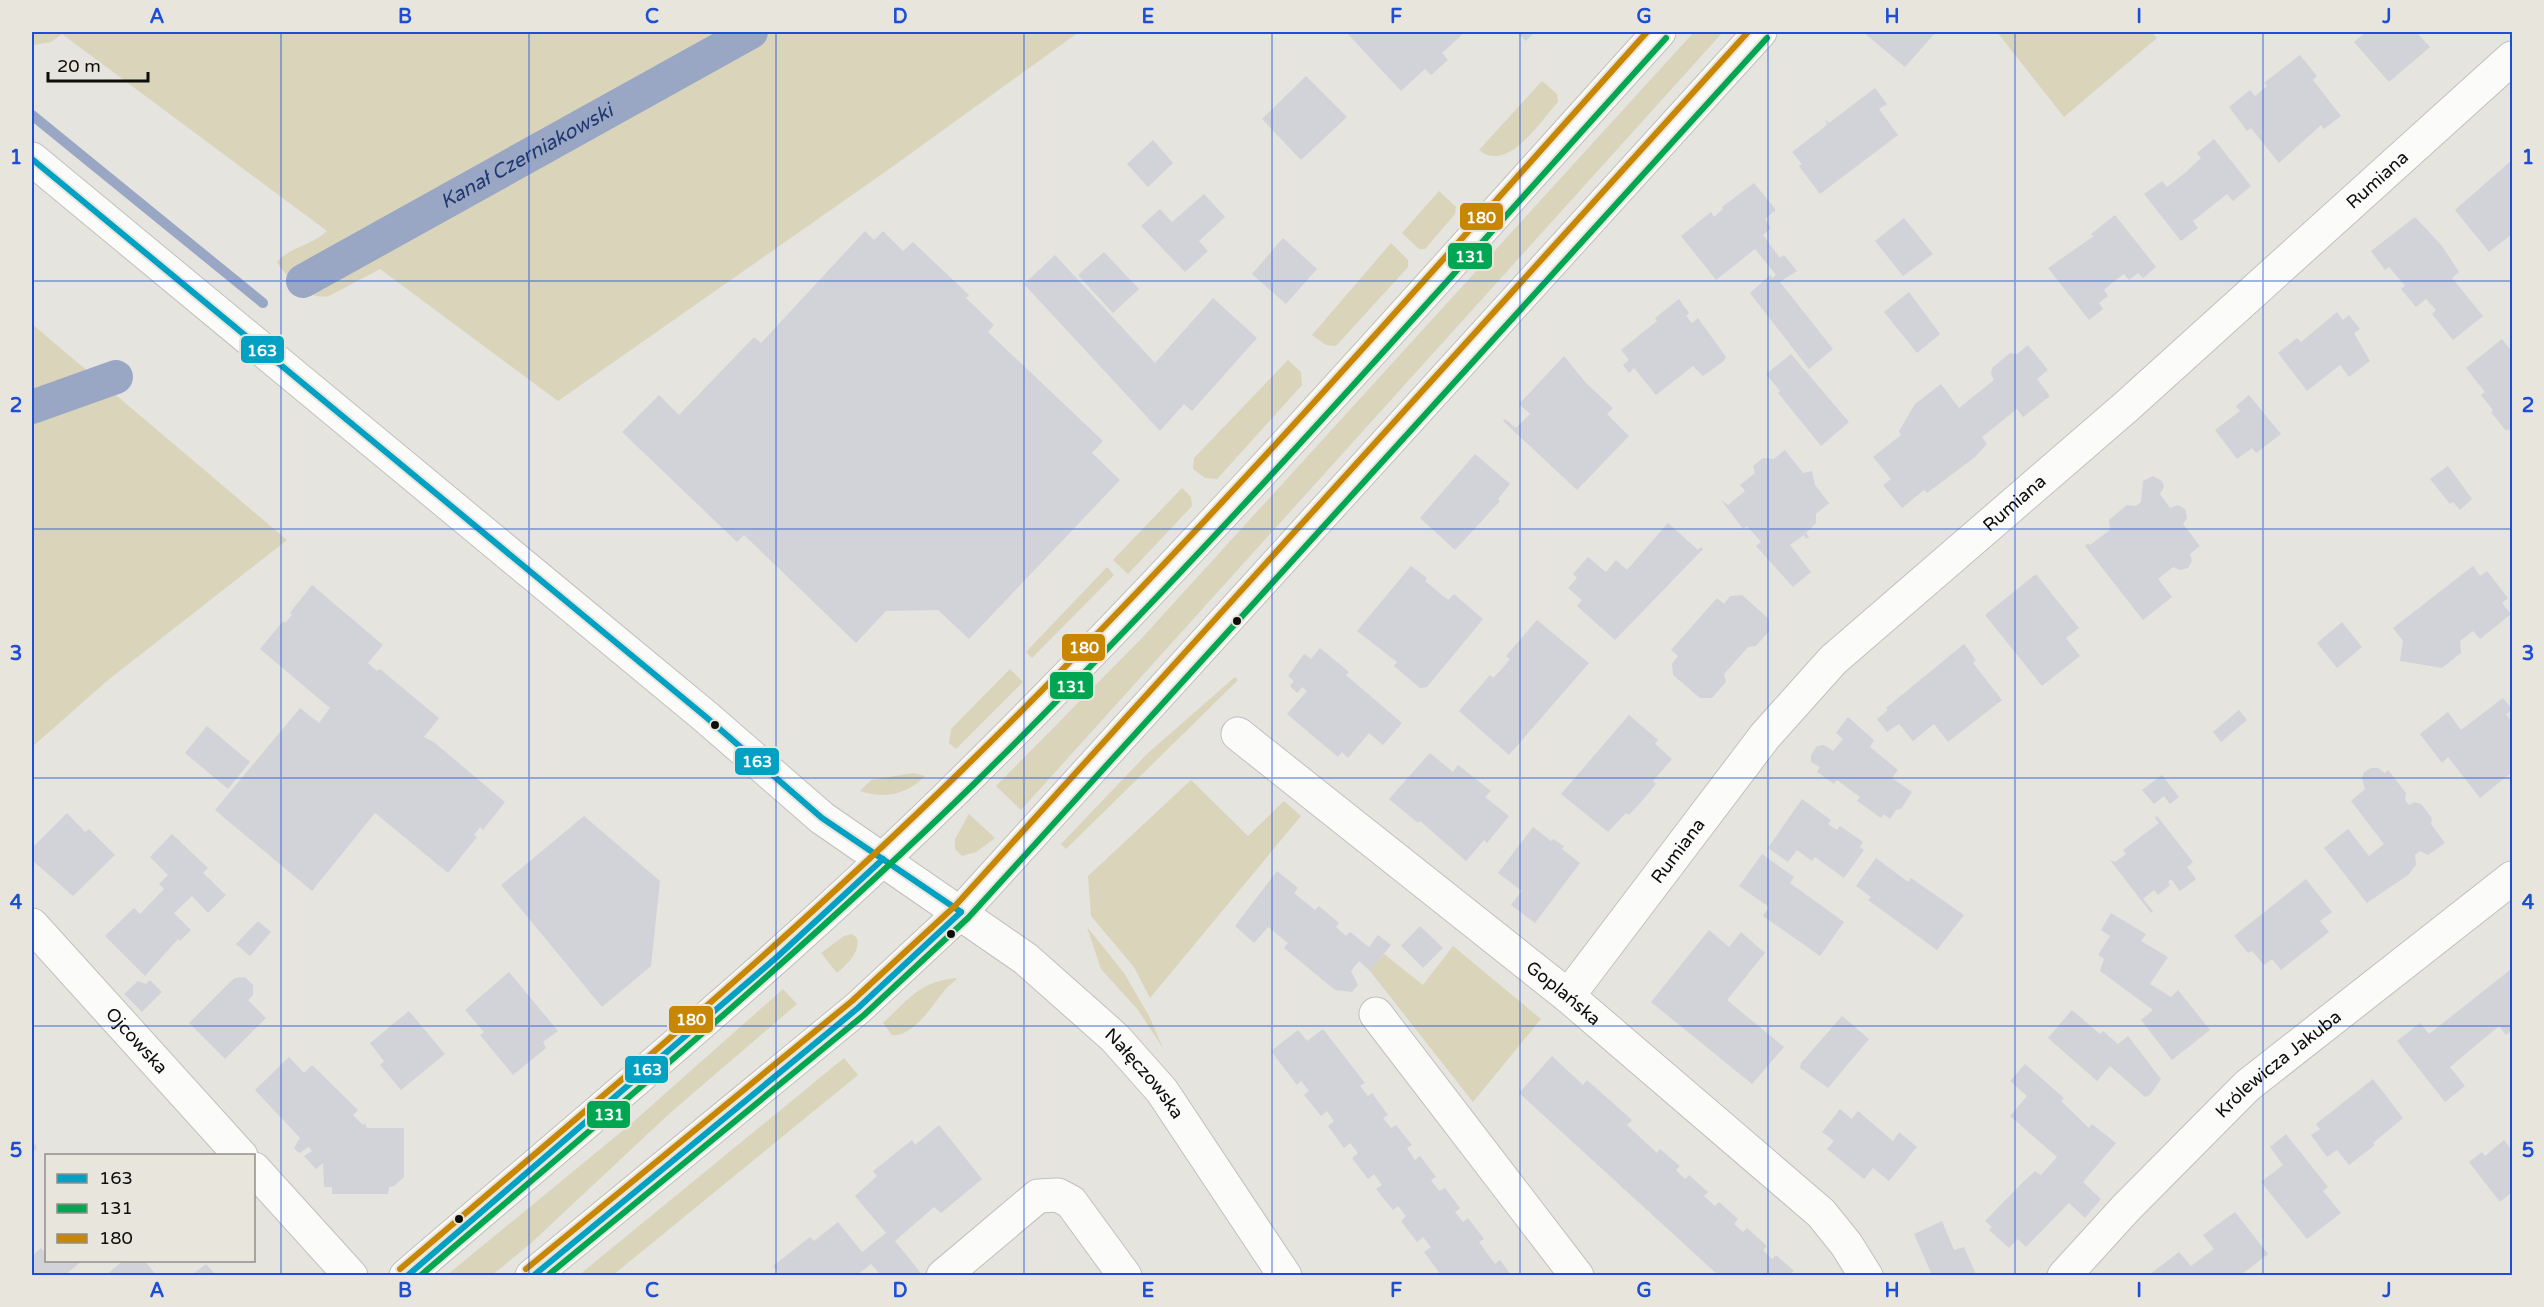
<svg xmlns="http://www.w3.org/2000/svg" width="2544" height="1307" viewBox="0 0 2544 1307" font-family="'Varela Round',sans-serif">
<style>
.green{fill:#d9d4ba}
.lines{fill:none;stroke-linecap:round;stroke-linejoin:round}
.stream{stroke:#99a7c4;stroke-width:10}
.canal{stroke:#99a7c4;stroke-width:34}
.building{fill:#d2d3d9}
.street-casing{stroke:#c1c0bc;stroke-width:35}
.secondary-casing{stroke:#c1c0bc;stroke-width:35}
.street{stroke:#fbfbfa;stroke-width:33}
.secondary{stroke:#fbfbfa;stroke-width:33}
.bus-1-casing{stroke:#e8e6dc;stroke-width:10}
.bus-2-casing{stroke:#e8e6dc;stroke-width:10}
.bus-3-casing{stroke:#e8e6dc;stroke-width:10}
.bus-1{stroke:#01a1c4;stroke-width:6}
.bus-2{stroke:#00a651;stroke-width:6}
.bus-3{stroke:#c88702;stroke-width:6}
.grid{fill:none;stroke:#1d4ed8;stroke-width:1.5;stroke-opacity:0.55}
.bus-dot{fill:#0d0d0a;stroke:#e8e6dc;stroke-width:2}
.labels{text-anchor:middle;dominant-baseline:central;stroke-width:4.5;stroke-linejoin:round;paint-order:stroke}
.street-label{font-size:18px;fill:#0d0d0a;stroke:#e8e6dc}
.water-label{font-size:20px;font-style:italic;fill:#20386f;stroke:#e8e6dc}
.line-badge{stroke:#e8e6dc;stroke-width:2}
.badge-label{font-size:16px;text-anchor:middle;font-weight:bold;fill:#fff}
.neatline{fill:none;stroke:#1d4ed8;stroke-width:2}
.grid-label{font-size:20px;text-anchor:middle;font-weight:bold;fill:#1d4ed8}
</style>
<rect width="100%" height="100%" fill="#e5e4df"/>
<g class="green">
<path d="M32,32H1079L885,172L558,401L380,269L329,296C308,301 287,278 277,262C290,247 313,245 327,231L62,34L51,42L34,45L32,48Z"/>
<polygon points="1694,32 1723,32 1021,810 996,786 1141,639"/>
<polygon points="1997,32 2152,32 2157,38 2064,117"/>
<path d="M1542,81L1557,94L1558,102C1540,121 1508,174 1479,150Z"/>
<polygon points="1439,191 1456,207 1455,214 1425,249 1419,249 1402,233"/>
<polygon points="1391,243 1408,260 1408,267 1336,346 1326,345 1312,335"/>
<polygon points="32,324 287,540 108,680 32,747"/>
<polygon points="1288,360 1301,372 1302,385 1217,479 1205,478 1193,469 1194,458"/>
<polygon points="1182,488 1191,497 1192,506 1128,574 1113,560"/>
<polygon points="1107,567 1114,575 1032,658 1026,652"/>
<polygon points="1010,669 1023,682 956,749 949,743 951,729"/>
<polygon points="1235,677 1238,680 1066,849 1061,844 1148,753"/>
<path d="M913,773L925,776C906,795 885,799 860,791L871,780Z"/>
<polygon points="1191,780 1248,836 1284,801 1301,816 1150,998 1134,967 1091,916 1088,876"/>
<polygon points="969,814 995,838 976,852 962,856 955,849 955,839"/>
<polygon points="1087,927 1124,973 1149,1016 1163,1048 1138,1010 1101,969"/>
<path d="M852,934L857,938C860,953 848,963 837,973L821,953L844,936Z"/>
<polygon points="1453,946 1541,1019 1473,1102 1370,971 1384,954 1423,985"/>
<path d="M957,978C954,983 948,985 944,991C933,1005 912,1038 892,1035L883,1023C909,999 920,981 957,978Z"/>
<polygon points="783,989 797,1004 669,1114 529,1245 492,1275 447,1275 632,1123"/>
<polygon points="844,1058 858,1075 613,1275 579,1275"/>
</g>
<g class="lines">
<polyline class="stream" points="32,115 263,303"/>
<g class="canal">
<path id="s1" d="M303,281L751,32"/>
<polyline points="32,407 116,377"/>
</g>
</g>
<g class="building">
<polygon points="1346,32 1465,32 1442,53 1448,60 1431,75 1425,69 1401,91"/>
<polygon points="1516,32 1535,32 1526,41"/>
<polygon points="1863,32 1936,32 1905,67"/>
<polygon points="2366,32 2416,32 2430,47 2389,82 2354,42"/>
<polygon points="2300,55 2317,76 2313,80 2341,116 2324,129 2321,125 2279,163 2251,128 2247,131 2229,107 2250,90 2255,96 2267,86 2264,83"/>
<polygon points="1306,76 1347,117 1301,160 1262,119"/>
<polygon points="1875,88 1887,104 1879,109 1898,135 1820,194 1799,166 1802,164 1792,152 1827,125 1825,119 1829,123"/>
<polygon points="2214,139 2251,186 2233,201 2227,194 2193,221 2198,228 2181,241 2144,194 2162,181 2167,187 2185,173 2201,158 2197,153"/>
<polygon points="1153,140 1173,163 1148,187 1127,164"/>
<polygon points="2512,160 2512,234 2489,252 2455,210"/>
<polygon points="1754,183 1776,210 1765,219 1771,228 1763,235 1780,258 1784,255 1797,271 1780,282 1833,349 1809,369 1750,293 1770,275 1772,278 1776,275 1755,249 1716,280 1681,236 1711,212 1714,217 1723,209 1722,207"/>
<polygon points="1204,194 1225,217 1199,241 1208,251 1185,272 1141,226 1160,209 1172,222"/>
<polygon points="2115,215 2156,267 2143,278 2138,273 2129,280 2124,274 2113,282 2104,290 2108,296 2099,303 2103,309 2089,320 2048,268 2094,236 2091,234"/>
<polygon points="2415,217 2442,246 2459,272 2452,278 2483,316 2453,340 2432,314 2436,310 2426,299 2416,307 2401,289 2405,286 2389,267 2385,270 2371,251"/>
<polygon points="1904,218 1933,254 1903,276 1875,241"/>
<polygon points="865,231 874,240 883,231 903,251 913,242 969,295 966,298 994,325 988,332 1103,441 1092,453 1120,480 969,639 938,610 886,611 856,643 744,535 737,542 622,432 659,395 679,415 754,337 761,343"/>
<polygon points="1283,238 1317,269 1286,304 1252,274"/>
<polygon points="1104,252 1139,289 1113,313 1078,275"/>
<polygon points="1055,255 1155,363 1213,298 1257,338 1192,411 1184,404 1160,431 1024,284"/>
<polygon points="1909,292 1940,334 1917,353 1884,312"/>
<polygon points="1679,299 1689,313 1686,316 1692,323 1698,318 1726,357 1724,361 1703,376 1693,366 1656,395 1634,368 1629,373 1623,365 1629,360 1621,350 1657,321 1655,318"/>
<polygon points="2337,312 2343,320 2349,315 2360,329 2354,333 2370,361 2349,377 2340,365 2307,391 2278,353 2297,338 2301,342"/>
<polygon points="2502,339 2512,352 2512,434 2509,429 2506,431 2491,412 2493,410 2481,395 2485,392 2466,368"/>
<polygon points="2028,345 2048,370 2037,379 2050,396 2023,417 2017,409 1982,437 1987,444 1975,457 1927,493 1924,490 1902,508 1883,485 1891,479 1873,457 1901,435 1899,431 1915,404 1941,384 1959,408 1994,380 1991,374 1992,368 2010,353 2017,354"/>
<polygon points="1791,354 1849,422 1821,446 1778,393 1780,391 1766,374"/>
<polygon points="1564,356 1586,383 1613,408 1607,414 1629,436 1577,490 1503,421 1505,419 1516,428 1530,414 1519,404"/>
<polygon points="2249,395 2281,434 2256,453 2252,448 2237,459 2215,430 2240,411 2236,406"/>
<polygon points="1785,450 1803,473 1812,471 1815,485 1829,503 1816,514 1816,523 1806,533 1809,537 1806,539 1804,535 1790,545 1811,572 1793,587 1756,546 1761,542 1747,526 1743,529 1721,500 1728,505 1745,491 1740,485 1755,473 1753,466 1763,458 1774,459"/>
<polygon points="1475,454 1510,484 1498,499 1500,501 1455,550 1420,518"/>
<polygon points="2448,466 2472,499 2460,510 2453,502 2450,504 2430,479"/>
<polygon points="2153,476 2162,481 2164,487 2160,494 2170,508 2178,505 2185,509 2187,518 2183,524 2200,546 2190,554 2192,561 2188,568 2180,570 2173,567 2158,579 2172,597 2143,620 2085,546 2088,543 2090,545 2110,530 2109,520 2127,505 2136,506 2141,502 2143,481"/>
<polygon points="1668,523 1698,550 1701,547 1703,549 1615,640 1577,606 1582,600 1568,588 1577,578 1573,574 1588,557 1606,572 1616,560 1627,570"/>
<polygon points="1411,566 1427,578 1425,581 1448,600 1454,594 1483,619 1427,687 1420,688 1394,666 1397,662 1357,631"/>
<polygon points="2473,566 2480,576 2487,571 2508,598 2502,603 2511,614 2480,639 2473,631 2460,641 2461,653 2442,668 2400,661 2403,641 2393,628"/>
<polygon points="2036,574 2079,628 2066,638 2080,656 2042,686 1985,615"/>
<polygon points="312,585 383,645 368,663 377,671 380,669 439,718 424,737 435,743 505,802 483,830 480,827 474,835 477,837 448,873 375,813 312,891 215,810 300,708 319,723 330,708 260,649 283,621 285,623 292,615 290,613"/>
<polygon points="1742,595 1769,619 1769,631 1756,646 1748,647 1724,674 1726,682 1712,698 1700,698 1673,675 1672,664 1678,656 1671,650 1717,598 1724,604 1730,596"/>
<polygon points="1537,620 1589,663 1509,755 1459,711 1490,675 1493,678 1502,669 1510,659 1506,656"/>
<polygon points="2342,622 2362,647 2337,668 2317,643"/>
<polygon points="1964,644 1976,660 1973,663 2002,700 1948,742 1934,724 1913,741 1899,724 1887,732 1877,719 1888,710 1886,708"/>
<polygon points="1320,648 1349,672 1346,675 1402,723 1383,745 1369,733 1348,758 1342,752 1338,757 1287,714 1307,691 1302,687 1297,693 1290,686 1294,681 1288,676 1304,654 1311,659"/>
<polygon points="2503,698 2512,710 2506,714 2512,723 2512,772 2480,798 2448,757 2442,763 2420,734 2448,712 2461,730"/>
<polygon points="2239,710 2247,720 2221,742 2213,732"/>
<polygon points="1629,715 1658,740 1655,744 1672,759 1653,781 1656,784 1642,801 1629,815 1626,813 1608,832 1561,794"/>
<polygon points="1848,717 1874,740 1870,747 1898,770 1892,778 1912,792 1901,809 1896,810 1890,819 1884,814 1881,818 1857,801 1860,797 1837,780 1834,784 1817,772 1820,767 1811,762 1811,755 1817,746 1824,745 1833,751 1843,739 1836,733"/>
<polygon points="207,726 250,762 228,789 185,753"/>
<polygon points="1430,753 1453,772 1458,765 1491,791 1485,797 1509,816 1487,843 1484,840 1466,861 1420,821 1418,823 1389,799"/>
<polygon points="2378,768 2385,773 2388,770 2406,793 2405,800 2409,805 2414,802 2421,804 2432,818 2431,824 2445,843 2428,855 2420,851 2415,855 2416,865 2408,875 2367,903 2324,848 2348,829 2369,856 2384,844 2351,801 2365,789 2362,778 2364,772 2371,768"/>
<polygon points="2162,775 2179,797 2170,804 2164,796 2154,804 2142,790"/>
<polygon points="1802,799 1831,820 1828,824 1837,830 1840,826 1863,842 1860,847 1864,850 1844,878 1815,857 1812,861 1797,850 1788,862 1768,848"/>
<polygon points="67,813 85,832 89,829 115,855 73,896 32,860 32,848"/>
<polygon points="584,816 660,881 651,966 602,1007 501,885"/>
<polygon points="2157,816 2193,862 2187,867 2196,879 2180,891 2171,879 2168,882 2170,885 2158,895 2154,890 2143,899 2153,911 2151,913 2110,860 2115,862 2126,854 2123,850 2159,823 2155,818"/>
<polygon points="1533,827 1551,841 1553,839 1564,846 1562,849 1580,863 1535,923 1511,905 1522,891 1498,873"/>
<polygon points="172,834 208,868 203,873 226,895 208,913 192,896 174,913 191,930 180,941 178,939 145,976 105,936 134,908 140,914 164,889 159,884 168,875 150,857"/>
<polygon points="1762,854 1794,877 1790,883 1844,922 1820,956 1763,916 1769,907 1739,886"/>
<polygon points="1876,858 1908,882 1911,878 1964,915 1937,950 1868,900 1871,897 1856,886"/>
<polygon points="1277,871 1298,888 1294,893 1315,910 1319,906 1339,923 1336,927 1346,936 1350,932 1369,947 1378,935 1391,945 1370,971 1359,961 1351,971 1358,985 1352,992 1335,990 1284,948 1288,943 1268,927 1254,943 1235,926"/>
<polygon points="2306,879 2332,912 2320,921 2329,932 2281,970 2272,959 2264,965 2252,951 2248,953 2234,936"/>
<polygon points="2111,913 2146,934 2141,941 2168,957 2150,984 2171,997 2178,990 2210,1030 2172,1060 2141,1020 2153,1010 2100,971 2104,959 2098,955 2110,936 2101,930"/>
<polygon points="258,921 271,932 250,956 236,944"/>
<polygon points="1420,926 1443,948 1423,968 1401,946"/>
<polygon points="1709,930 1729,947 1741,932 1765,953 1727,1000 1784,1047 1752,1084 1651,1002"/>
<polygon points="2510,970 2512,973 2512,1030 2506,1035 2499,1026 2450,1067 2465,1086 2445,1102 2397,1041 2420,1023 2429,1034"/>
<polygon points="509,972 558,1031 543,1042 546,1048 513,1075 480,1035 484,1032 465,1010"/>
<polygon points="245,977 253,985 253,995 248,1000 266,1018 225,1059 189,1023 230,982 235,978"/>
<polygon points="150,980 162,992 142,1012 124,994 138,981 146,984"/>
<polygon points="2072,1010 2100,1034 2103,1031 2118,1044 2128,1036 2161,1079 2150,1095 2145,1097 2110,1066 2097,1081 2048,1038"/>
<polygon points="409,1011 445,1054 401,1090 380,1065 384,1061 370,1043"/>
<polygon points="1842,1016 1869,1039 1828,1088 1800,1068 1801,1063"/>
<polygon points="1323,1029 1365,1083 1360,1086 1368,1096 1372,1093 1388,1115 1383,1118 1391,1128 1396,1125 1412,1145 1407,1148 1415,1160 1420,1156 1436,1177 1431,1180 1439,1191 1445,1188 1460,1208 1455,1212 1463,1222 1468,1218 1484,1239 1479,1242 1495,1264 1500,1260 1511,1275 1441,1275 1424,1252 1431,1247 1423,1237 1417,1242 1401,1221 1406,1216 1398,1206 1393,1210 1376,1189 1382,1185 1374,1174 1368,1179 1352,1158 1358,1153 1350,1143 1344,1148 1328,1126 1334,1121 1327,1111 1321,1116 1304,1095 1309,1091 1301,1081 1297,1085 1271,1051 1298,1030 1307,1041"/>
<polygon points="1552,1056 1583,1085 1587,1080 1632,1120 1627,1125 1657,1153 1660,1149 1680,1166 1676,1170 1685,1179 1689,1175 1708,1192 1704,1196 1715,1206 1719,1202 1738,1219 1734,1224 1743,1232 1747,1228 1767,1246 1763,1250 1772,1259 1776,1255 1794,1271 1790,1275 1718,1275 1519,1093"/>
<polygon points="289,1057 304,1073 312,1065 358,1110 353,1115 363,1125 365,1123 367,1128 404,1128 404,1177 394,1186 389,1187 388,1194 332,1194 332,1187 324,1187 323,1163 316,1169 304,1156 312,1151 309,1147 299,1153 294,1148 300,1138 255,1090"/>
<polygon points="2025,1064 2064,1098 2061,1101 2089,1128 2092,1124 2116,1143 2083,1182 2101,1199 2085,1218 2069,1203 2026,1247 2018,1239 2009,1248 1989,1230 1992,1227 1985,1221 2022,1183 2035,1171 2041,1175 2057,1157 2010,1116 2027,1096 2010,1081"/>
<polygon points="2373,1079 2403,1118 2373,1143 2375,1145 2349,1165 2337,1150 2327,1157 2311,1135 2320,1129 2316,1124"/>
<polygon points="1840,1109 1852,1119 1858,1111 1893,1141 1899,1132 1917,1147 1889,1181 1873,1168 1864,1179 1827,1149 1834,1141 1822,1132"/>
<polygon points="939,1125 982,1179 941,1213 934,1207 895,1241 920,1272 916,1275 881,1275 871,1264 857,1275 773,1275 778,1272 773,1266 810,1237 814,1241 838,1222 862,1252 886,1233 855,1196 877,1176 873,1171 882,1164 912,1140 915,1145"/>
<polygon points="2286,1134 2328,1187 2323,1191 2341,1213 2307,1239 2261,1182 2283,1165 2270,1147"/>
<polygon points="32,1140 37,1148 32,1153"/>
<polygon points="2504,1140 2512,1151 2512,1192 2500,1202 2469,1162 2482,1152 2485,1156"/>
<polygon points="2235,1212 2268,1254 2241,1275 2149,1275 2179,1252 2191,1266 2214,1249 2203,1235"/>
<polygon points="1942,1221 1954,1250 1964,1247 1976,1275 1932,1275 1914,1234"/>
<polygon points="41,1248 46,1254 46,1260 83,1260 65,1275 32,1275 32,1256"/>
<polygon points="124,1260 144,1260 156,1275 106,1275"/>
<polygon points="206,1264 216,1275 192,1275"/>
</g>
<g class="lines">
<defs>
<g id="street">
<path id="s2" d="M1238,734L1568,996L1821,1213L1846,1244L1866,1276"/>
<path id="s3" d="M32,925L241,1156"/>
<path id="s4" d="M1568,996L1765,736L1833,660L2127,406L2512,58"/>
<polyline points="1376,1014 1577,1276"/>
<polyline points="254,1169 351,1276"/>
<polyline points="943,1276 1038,1196 1058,1195 1071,1202 1125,1276"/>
<path id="s5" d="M2064,1276L2126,1208L2247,1086L2512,878"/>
</g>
<g id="secondary">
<path id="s6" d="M32,159L706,717L822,818L1026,959L1115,1038L1162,1091L1285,1276"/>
<path d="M406,1276C597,1112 792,952 971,774C1210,537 1433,282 1659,32"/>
<polyline points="532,1276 858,1008 961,912 1760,32"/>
</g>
</defs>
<use href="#street" class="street-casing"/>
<use href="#secondary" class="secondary-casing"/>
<use href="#street" class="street"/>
<use href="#secondary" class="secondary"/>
<defs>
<g id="bus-1">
<polyline points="32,159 706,717 822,818 961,912"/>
<polyline points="407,1276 777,957 883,859"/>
<polyline points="533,1276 858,1008 961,912"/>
</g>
<g id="bus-2">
<path d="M420,1276C608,1115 798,956 975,783C1216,545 1439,289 1666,38"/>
<polyline points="547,1276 864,1015 968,918 1767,38"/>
</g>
<g id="bus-3">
<path d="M400,1269C591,1106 783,946 962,770C1202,535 1423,281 1647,32"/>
<polyline points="526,1269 852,1001 955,906 1748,32"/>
</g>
</defs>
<use href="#bus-1" class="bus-1-casing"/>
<use href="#bus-2" class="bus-2-casing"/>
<use href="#bus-3" class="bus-3-casing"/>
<use href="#bus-1" class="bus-1"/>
<use href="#bus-2" class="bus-2"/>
<use href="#bus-3" class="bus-3"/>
</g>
<path class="grid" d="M281,32V1276M529,32V1276M776,32V1276M1024,32V1276M1272,32V1276M1520,32V1276M1768,32V1276M2015,32V1276M2263,32V1276M32,281H2512M32,529H2512M32,778H2512M32,1026H2512"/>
<g class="bus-dot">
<circle cx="1237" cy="621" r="5"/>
<circle cx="715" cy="725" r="5"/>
<circle cx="951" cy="934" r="5"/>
<circle cx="459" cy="1219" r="5"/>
</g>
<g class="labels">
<g class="street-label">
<text stroke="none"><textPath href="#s4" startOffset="1154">Rumiana</textPath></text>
<text stroke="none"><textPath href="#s4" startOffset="668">Rumiana</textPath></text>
<text stroke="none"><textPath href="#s4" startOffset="182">Rumiana</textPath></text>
<text stroke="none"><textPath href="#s2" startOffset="416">Goplańska</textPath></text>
<text stroke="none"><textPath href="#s3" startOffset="156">Ojcowska</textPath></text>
<text stroke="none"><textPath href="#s5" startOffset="302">Królewicza Jakuba</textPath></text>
<text stroke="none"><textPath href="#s6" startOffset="1442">Nałęczowska</textPath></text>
</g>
<g class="water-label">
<text stroke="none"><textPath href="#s1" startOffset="256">Kanał Czerniakowski</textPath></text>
</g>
</g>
<g class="line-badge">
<rect x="1459" y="202" width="45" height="29" rx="6" fill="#c88702"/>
<rect x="1447" y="242" width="46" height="28" rx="6" fill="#00a651"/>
<rect x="240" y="335" width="45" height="29" rx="6" fill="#01a1c4"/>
<rect x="1061" y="633" width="45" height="29" rx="6" fill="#c88702"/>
<rect x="1049" y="671" width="45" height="29" rx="6" fill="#00a651"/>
<rect x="734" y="747" width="46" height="29" rx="6" fill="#01a1c4"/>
<rect x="668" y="1005" width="46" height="29" rx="6" fill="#c88702"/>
<rect x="624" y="1055" width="45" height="29" rx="6" fill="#01a1c4"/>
<rect x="586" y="1100" width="45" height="29" rx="6" fill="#00a651"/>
</g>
<g class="badge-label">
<text x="1481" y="223">180</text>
<text x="1470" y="262">131</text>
<text x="262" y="356">163</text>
<text x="1084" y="653">180</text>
<text x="1071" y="692">131</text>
<text x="757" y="767">163</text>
<text x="691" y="1025">180</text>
<text x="647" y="1075">163</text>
<text x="609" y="1120">131</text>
</g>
<rect width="2544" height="1307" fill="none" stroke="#e8e6dc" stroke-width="66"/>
<rect x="45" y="1154" width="210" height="108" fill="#e8e6dc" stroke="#908f88" stroke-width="1.5"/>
<rect x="57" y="1174" width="30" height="9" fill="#01a1c4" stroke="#908f88" stroke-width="1.5"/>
<text x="99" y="1184" font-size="18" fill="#0d0d0a">163</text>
<rect x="57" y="1204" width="30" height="9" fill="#00a651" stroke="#908f88" stroke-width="1.5"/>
<text x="99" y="1214" font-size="18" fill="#0d0d0a">131</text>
<rect x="57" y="1234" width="30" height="9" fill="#c88702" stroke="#908f88" stroke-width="1.5"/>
<text x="99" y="1244" font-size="18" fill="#0d0d0a">180</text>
<path d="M48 72v9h100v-9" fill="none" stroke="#0d0d0a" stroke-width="3"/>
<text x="57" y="72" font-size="18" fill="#0d0d0a" stroke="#e8e6dc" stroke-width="4.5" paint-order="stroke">20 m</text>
<rect x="33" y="33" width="2478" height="1241" class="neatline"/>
<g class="grid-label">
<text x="157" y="23">A</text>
<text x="405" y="23">B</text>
<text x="652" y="23">C</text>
<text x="900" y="23">D</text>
<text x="1148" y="23">E</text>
<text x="1396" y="23">F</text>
<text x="1644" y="23">G</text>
<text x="1892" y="23">H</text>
<text x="2139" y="23">I</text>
<text x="2387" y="23">J</text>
<text x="16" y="164">1</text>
<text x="2528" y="164">1</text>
<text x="16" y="412">2</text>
<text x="2528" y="412">2</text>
<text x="16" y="660">3</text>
<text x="2528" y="660">3</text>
<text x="16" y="909">4</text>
<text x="2528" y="909">4</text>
<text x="16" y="1157">5</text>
<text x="2528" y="1157">5</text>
<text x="157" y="1297">A</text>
<text x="405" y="1297">B</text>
<text x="652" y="1297">C</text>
<text x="900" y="1297">D</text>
<text x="1148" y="1297">E</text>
<text x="1396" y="1297">F</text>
<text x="1644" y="1297">G</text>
<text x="1892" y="1297">H</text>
<text x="2139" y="1297">I</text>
<text x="2387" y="1297">J</text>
</g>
</svg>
